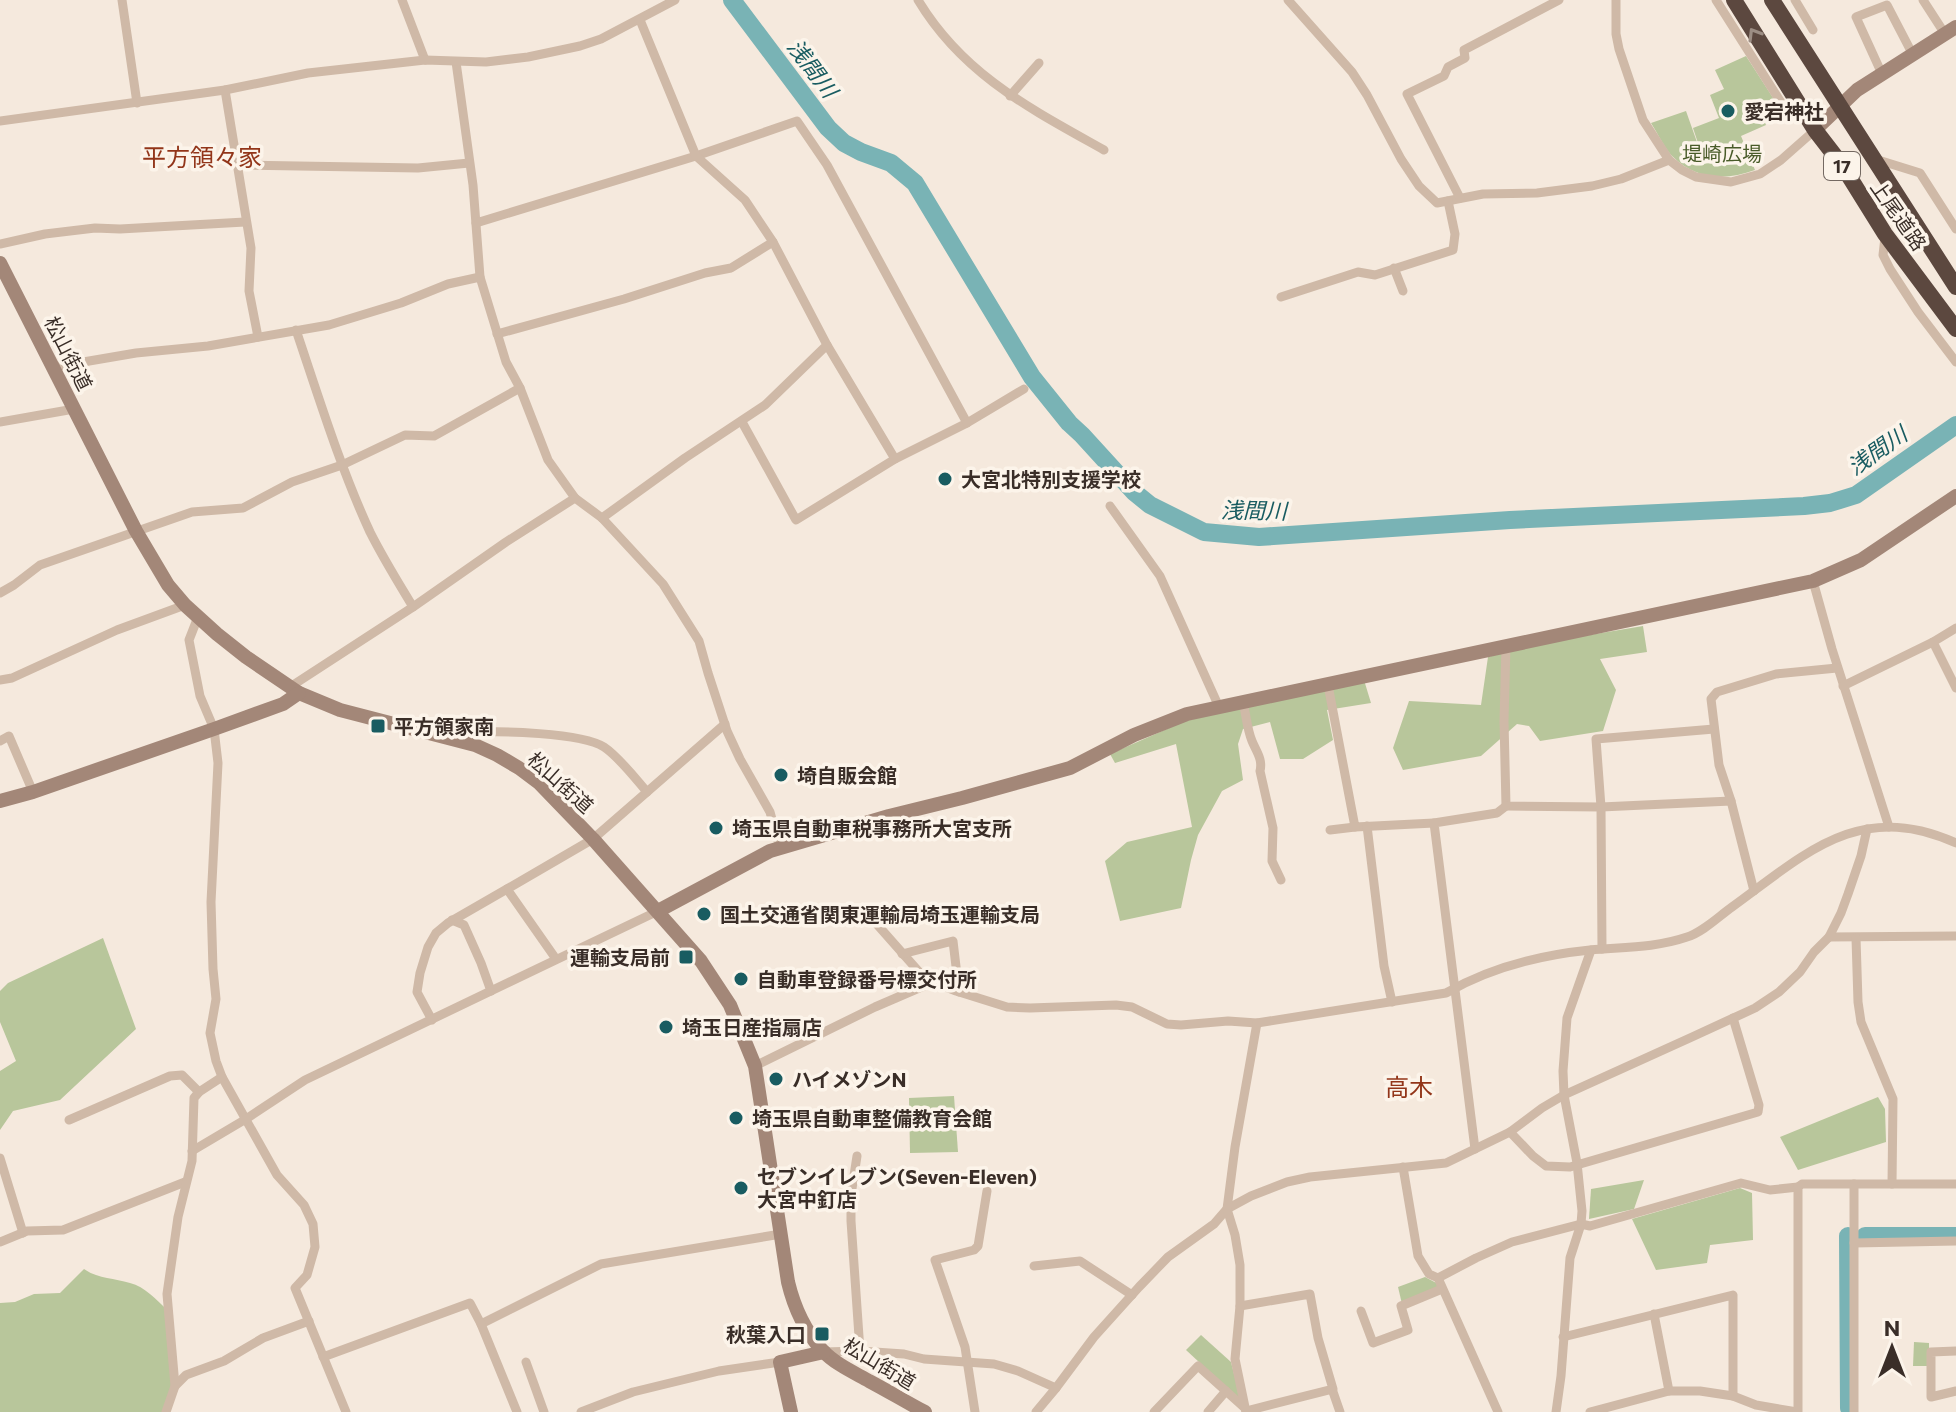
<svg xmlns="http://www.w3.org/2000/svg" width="1956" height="1412" viewBox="0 0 1956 1412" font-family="Commissioner,'Noto Sans JP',sans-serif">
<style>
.green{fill:#b8c69b}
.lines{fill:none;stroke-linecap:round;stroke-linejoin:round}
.river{stroke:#79b3b5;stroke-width:18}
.street{stroke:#cfb9a7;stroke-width:9}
.secondary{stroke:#a38778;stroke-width:14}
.highway{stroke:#5c483f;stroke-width:16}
.oneway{stroke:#9c8d83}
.poi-dot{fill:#195c61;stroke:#fcf4ea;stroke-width:3}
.labels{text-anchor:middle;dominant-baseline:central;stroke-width:7;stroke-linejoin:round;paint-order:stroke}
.shield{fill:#fcf4ea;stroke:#746962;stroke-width:2}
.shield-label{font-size:18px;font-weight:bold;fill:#3a2e28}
.poi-label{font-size:20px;font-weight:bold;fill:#3a2e28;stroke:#fcf4ea;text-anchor:start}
.park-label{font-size:20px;fill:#495b29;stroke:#fcf4ea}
.street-label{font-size:20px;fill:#3a2e28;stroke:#fcf4ea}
.water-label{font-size:22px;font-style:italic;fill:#195c61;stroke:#fcf4ea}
.quarter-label{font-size:24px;fill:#923519;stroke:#fcf4ea}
</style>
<rect width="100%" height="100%" fill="#f5e9dd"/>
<g class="green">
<path d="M1746,56L1777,104L1762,116L1766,125L1741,136L1755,170C1725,181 1696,180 1672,156C1664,147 1658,134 1651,123L1686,111L1698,145L1684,151L1699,146L1693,128L1719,118L1710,95L1724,89L1715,70Z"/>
<polygon points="1643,626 1647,652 1600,659 1616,690 1603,731 1540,741 1529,726 1517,724 1481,756 1403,770 1393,748 1409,701 1481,705 1488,657 1524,646"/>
<polygon points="1364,680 1371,703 1327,710 1333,740 1303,759 1280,759 1270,722 1243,729 1238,744 1243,780 1222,791 1198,835 1191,860 1181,908 1120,921 1105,861 1127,842 1192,827 1176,744 1115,763 1110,754 1185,721"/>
<polygon points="103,938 136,1029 60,1100 13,1111 0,1130 0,1071 16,1061 0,1022 0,991 8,983"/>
<polygon points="954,1096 958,1152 910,1153 909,1098"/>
<polygon points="1878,1097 1885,1109 1886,1142 1798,1170 1780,1137"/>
<polygon points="1644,1180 1634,1209 1589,1219 1591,1189"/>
<polygon points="1740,1188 1752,1193 1753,1240 1710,1245 1707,1263 1656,1270 1632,1219"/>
<path d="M84,1269C98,1279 114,1278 130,1283C145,1287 156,1299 167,1310L174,1378L166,1412H0V1303L15,1302L34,1294L60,1293Z"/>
<polygon points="1425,1277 1442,1286 1402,1304 1398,1287"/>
<polygon points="1201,1335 1231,1362 1241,1401 1186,1350"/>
<polygon points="1914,1342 1929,1343 1929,1366 1913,1366"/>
</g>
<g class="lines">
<g class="river">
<polyline points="732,0 828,128 844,143 861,152 891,163 915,183 1032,377 1069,423 1082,435 1134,492 1150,505 1204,532 1259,537 1510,520 1804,506 1830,503 1856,495 1956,425"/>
<polyline points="1848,1236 1849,1408"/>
<polyline points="1865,1236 1956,1236"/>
</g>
<g class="street">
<polyline points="122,0 137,103"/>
<polyline points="402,0 425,60"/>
<path d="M918,0C963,75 1031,109 1104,150"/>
<polyline points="1288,0 1352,72 1367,95 1401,159 1419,186 1437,203 1483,194 1537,193 1592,186 1621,179 1669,160"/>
<polyline points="1616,0 1616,34 1619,49 1643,120 1669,160 1682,170 1696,177 1731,182 1760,174 1781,160 1815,130"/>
<polyline points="1716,0 1789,115"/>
<polyline points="1795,0 1813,30"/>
<polyline points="1923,0 1945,34"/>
<polyline points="456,62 473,185 480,277 506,362 520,388 548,460 575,498 602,518 663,584 699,641 708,673 727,731 740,759 770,812 780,848"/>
<polyline points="1882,74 1856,17 1887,5 1913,55"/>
<polyline points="225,90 251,248 249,291 258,337"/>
<polyline points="1010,96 1039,63"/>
<polyline points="0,121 225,90 308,73 425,60 486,62 528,57 580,46 601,39 675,0"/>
<polyline points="1875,159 1920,173 1956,229"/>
<polyline points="239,165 418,168 469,163"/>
<polyline points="1460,198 1407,94 1444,76 1448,67 1465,58 1464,50 1559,0"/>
<polyline points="476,223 696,156 797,121 827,165 967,423 895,459 796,520 742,422"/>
<polyline points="1885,237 1883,255 1890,269 1918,312 1956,362"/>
<polyline points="0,244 45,234 95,228 120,229 245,222"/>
<polyline points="1394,268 1403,291"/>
<polyline points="1281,297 1358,272 1375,275 1453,250 1455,234 1448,201"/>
<path d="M296,330C319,398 340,467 370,532C383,558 398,582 413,607"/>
<polyline points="497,334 624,299 705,273 731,268 773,242"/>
<polyline points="827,345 895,459"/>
<polyline points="54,367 136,353 208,346 329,325 401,303 448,284 480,277"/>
<polyline points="0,422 74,409"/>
<polyline points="967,423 1024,389"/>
<polyline points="1110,506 1160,576 1219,707"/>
<polyline points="602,518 685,458 765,405 827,345 773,242 745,200 696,156 640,20"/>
<polyline points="1813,581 1832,649 1889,827"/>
<polyline points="0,593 14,585 40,565 192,512 243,508 292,482 342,465 405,435 434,436 520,388"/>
<polyline points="198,617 189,640 200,696 214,729 218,763 211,902 213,969 216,999 210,1033 216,1061 222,1077 277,1175 304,1205 313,1224 315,1247 307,1275 295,1288 346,1412"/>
<polyline points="1933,642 1956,688"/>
<polyline points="1506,645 1504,721 1506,806 1601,807 1602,949"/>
<polyline points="0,680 12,678 117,630 185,605"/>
<polyline points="1328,685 1355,827 1434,823"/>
<polyline points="1843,686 1933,642 1956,628"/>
<polyline points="290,687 413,607 506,542 575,498"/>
<path d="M1243,702C1246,714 1247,729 1252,741C1256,751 1263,759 1260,771L1273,828L1272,861L1281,880"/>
<polyline points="1714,729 1596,739 1601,807 1731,801 1754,891"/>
<path d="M453,738C458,736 464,733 470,733C498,730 582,733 604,747C619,757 635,778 647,792"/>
<polyline points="0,741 9,736 33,792"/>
<polyline points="1731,801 1719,765 1711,699 1717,692 1776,674 1837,668"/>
<polyline points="1367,826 1384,966 1392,1002"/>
<polyline points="1330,830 1355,827"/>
<polyline points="452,920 464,925 481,963 491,991"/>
<polyline points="874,921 920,973 933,982"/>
<polyline points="1829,937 1956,936"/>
<polyline points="1856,938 1858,1002 1861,1022 1893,1099 1892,1184"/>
<polyline points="902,954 953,941 959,992"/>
<polyline points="556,959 507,889 593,839 725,724"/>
<polyline points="432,1020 417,992 420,973 428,947 436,933 448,923 507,889"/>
<path d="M755,1066L875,1007L933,982L956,991L1007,1007L1030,1008L1116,1005L1132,1007L1167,1024L1181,1025L1228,1021L1257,1023L1446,993C1489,968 1541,955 1590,950C1623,947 1655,948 1687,937C1703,932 1718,917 1732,907C1805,854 1860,799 1956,843"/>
<polyline points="69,1120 170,1076 182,1075 199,1092"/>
<polyline points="1510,1132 1533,1156 1546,1166 1570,1167 1758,1112 1759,1105 1733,1018"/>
<polyline points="1475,1149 1434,823 1497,813 1506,806"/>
<polyline points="192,1151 246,1119 305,1080 658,911"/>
<polyline points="857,1156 851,1195 851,1221 860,1351"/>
<polyline points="0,1158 23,1233"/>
<polyline points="1403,1167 1418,1256 1429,1274 1438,1278 1498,1412"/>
<polyline points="0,1242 27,1231 63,1230 185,1182"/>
<polyline points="1854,1243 1956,1241"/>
<polyline points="1034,1266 1080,1261 1132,1295"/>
<polyline points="1438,1278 1476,1258 1512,1242 1581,1224 1590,1226 1741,1183 1770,1190 1798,1187"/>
<polyline points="1240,1306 1310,1294 1318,1338 1333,1389 1246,1411"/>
<polyline points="1361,1311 1373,1343 1408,1330 1401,1306 1442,1289"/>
<polyline points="1654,1314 1669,1391"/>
<polyline points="481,1324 601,1264 781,1234"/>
<polyline points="1563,1337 1733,1295 1733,1396"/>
<polyline points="1956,1351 1931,1352 1931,1397 1956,1391"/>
<polyline points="824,1352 860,1351 904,1354 924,1359 994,1364 1018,1371 1056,1388"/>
<polyline points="323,1357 470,1303 481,1324 517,1412"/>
<polyline points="526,1362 544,1412"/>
<polyline points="175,1386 186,1375 224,1361 263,1338 309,1321"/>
<polyline points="1332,1389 1340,1412"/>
<polyline points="166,1412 175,1386 167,1294 178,1217 192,1161 194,1098 199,1092 222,1077"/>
<polyline points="581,1412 633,1392 719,1371 780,1362"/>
<polyline points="975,1412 965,1347 935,1260 974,1250 978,1246 987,1191"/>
<polyline points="1036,1412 1056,1388 1094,1337 1139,1287 1168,1257 1214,1224 1227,1209 1251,1196 1287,1182 1310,1177 1446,1163 1510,1132 1542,1108 1564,1095 1692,1037 1755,1008 1779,992 1800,972 1814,952 1829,937 1841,913 1848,894 1861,856 1867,829"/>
<polyline points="1154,1412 1198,1366 1246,1409"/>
<polyline points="1208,1412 1226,1391"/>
<polyline points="1246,1412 1235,1359 1240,1306 1240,1265 1235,1235 1227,1209 1235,1147 1257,1023"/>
<polyline points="1556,1412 1561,1376 1570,1258 1581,1224 1582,1211 1577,1163 1564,1095 1563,1071 1567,1018 1591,950"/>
<polyline points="1590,1412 1669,1391 1700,1391 1733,1396 1756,1405 1797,1412"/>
<polyline points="1798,1412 1798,1187 1802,1184 1854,1184"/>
<polyline points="1854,1412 1854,1184 1956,1184"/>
</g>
<g class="secondary">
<polyline points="1815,130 1857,90 1956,27"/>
<path d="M0,263L136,531L168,585L185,605L217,634L246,657L299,693L340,710L475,745L497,755L519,768L539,783L593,839L701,961L730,1005L755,1066L788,1282C794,1307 805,1331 822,1350C835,1364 853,1372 869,1381C888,1391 906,1402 925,1412"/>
<polyline points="0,801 33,792 214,729 283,704 299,693"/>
<polyline points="658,911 770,851 889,816 962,798 1070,768 1134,735 1187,714 1813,581 1861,560 1956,496"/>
<polyline points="791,1412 780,1362 824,1352"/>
</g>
<g class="highway">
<polyline points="1734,0 1815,130 1842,165 1885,234 1956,329"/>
<polyline points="1772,0 1956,287"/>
</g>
</g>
<defs><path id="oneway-chevron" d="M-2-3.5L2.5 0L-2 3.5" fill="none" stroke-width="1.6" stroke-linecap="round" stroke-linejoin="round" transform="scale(2)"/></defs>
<use class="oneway" href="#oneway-chevron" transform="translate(1754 34) rotate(-121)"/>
<g class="poi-dot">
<circle cx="1728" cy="111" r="8"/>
<circle cx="945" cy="479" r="8"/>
<rect x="370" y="718" width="16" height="16" rx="4"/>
<circle cx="781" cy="775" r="8"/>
<circle cx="716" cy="828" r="8"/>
<circle cx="704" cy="914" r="8"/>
<rect x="678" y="949" width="16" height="16" rx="4"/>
<circle cx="741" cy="979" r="8"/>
<circle cx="666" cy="1027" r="8"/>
<circle cx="776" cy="1079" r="8"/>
<circle cx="736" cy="1118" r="8"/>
<circle cx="741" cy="1188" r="8"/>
<rect x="814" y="1326" width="16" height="16" rx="4"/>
</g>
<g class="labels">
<rect class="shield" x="1824" y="152" width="36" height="28" rx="6"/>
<g class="shield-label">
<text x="1842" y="166">17</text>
</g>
<g class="poi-label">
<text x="1744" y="111">愛宕神社</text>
<text x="961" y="479">大宮北特別支援学校</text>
<text x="394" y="726">平方領家南</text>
<text x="797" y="775">埼自販会館</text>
<text x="732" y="828">埼玉県自動車税事務所大宮支所</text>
<text x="720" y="914">国土交通省関東運輸局埼玉運輸支局</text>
<text x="670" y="957" text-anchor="end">運輸支局前</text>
<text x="757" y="979">自動車登録番号標交付所</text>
<text x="682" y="1027">埼玉日産指扇店</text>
<text x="792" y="1079">ハイメゾンN</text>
<text x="752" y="1118">埼玉県自動車整備教育会館</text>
<text x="757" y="1176">セブンイレブン(Seven-Eleven)<tspan x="757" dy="23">大宮中釘店</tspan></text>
<text x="806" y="1334" text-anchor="end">秋葉入口</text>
</g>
<g class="park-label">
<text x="1722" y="153">堤崎広場</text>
</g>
<g class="street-label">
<text transform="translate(1899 215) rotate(55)">上尾道路</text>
<text transform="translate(69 353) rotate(63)">松山街道</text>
<text transform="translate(561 782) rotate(42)">松山街道</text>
<text transform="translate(880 1363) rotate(31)">松山街道</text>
</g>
<g class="water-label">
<text transform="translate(813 68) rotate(53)">浅間川</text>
<text transform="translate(1877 450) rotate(-35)">浅間川</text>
<text transform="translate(1254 510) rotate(1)">浅間川</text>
</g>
<g class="quarter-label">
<text x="202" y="156">平方領々家</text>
<text x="1409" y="1086">高木</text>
</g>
</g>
<g transform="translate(1892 1348)" stroke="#fcf4ea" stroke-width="6" paint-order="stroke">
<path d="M0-6L14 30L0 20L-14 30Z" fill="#3a2e28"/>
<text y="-12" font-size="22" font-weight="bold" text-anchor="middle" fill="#3a2e28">N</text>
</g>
</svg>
